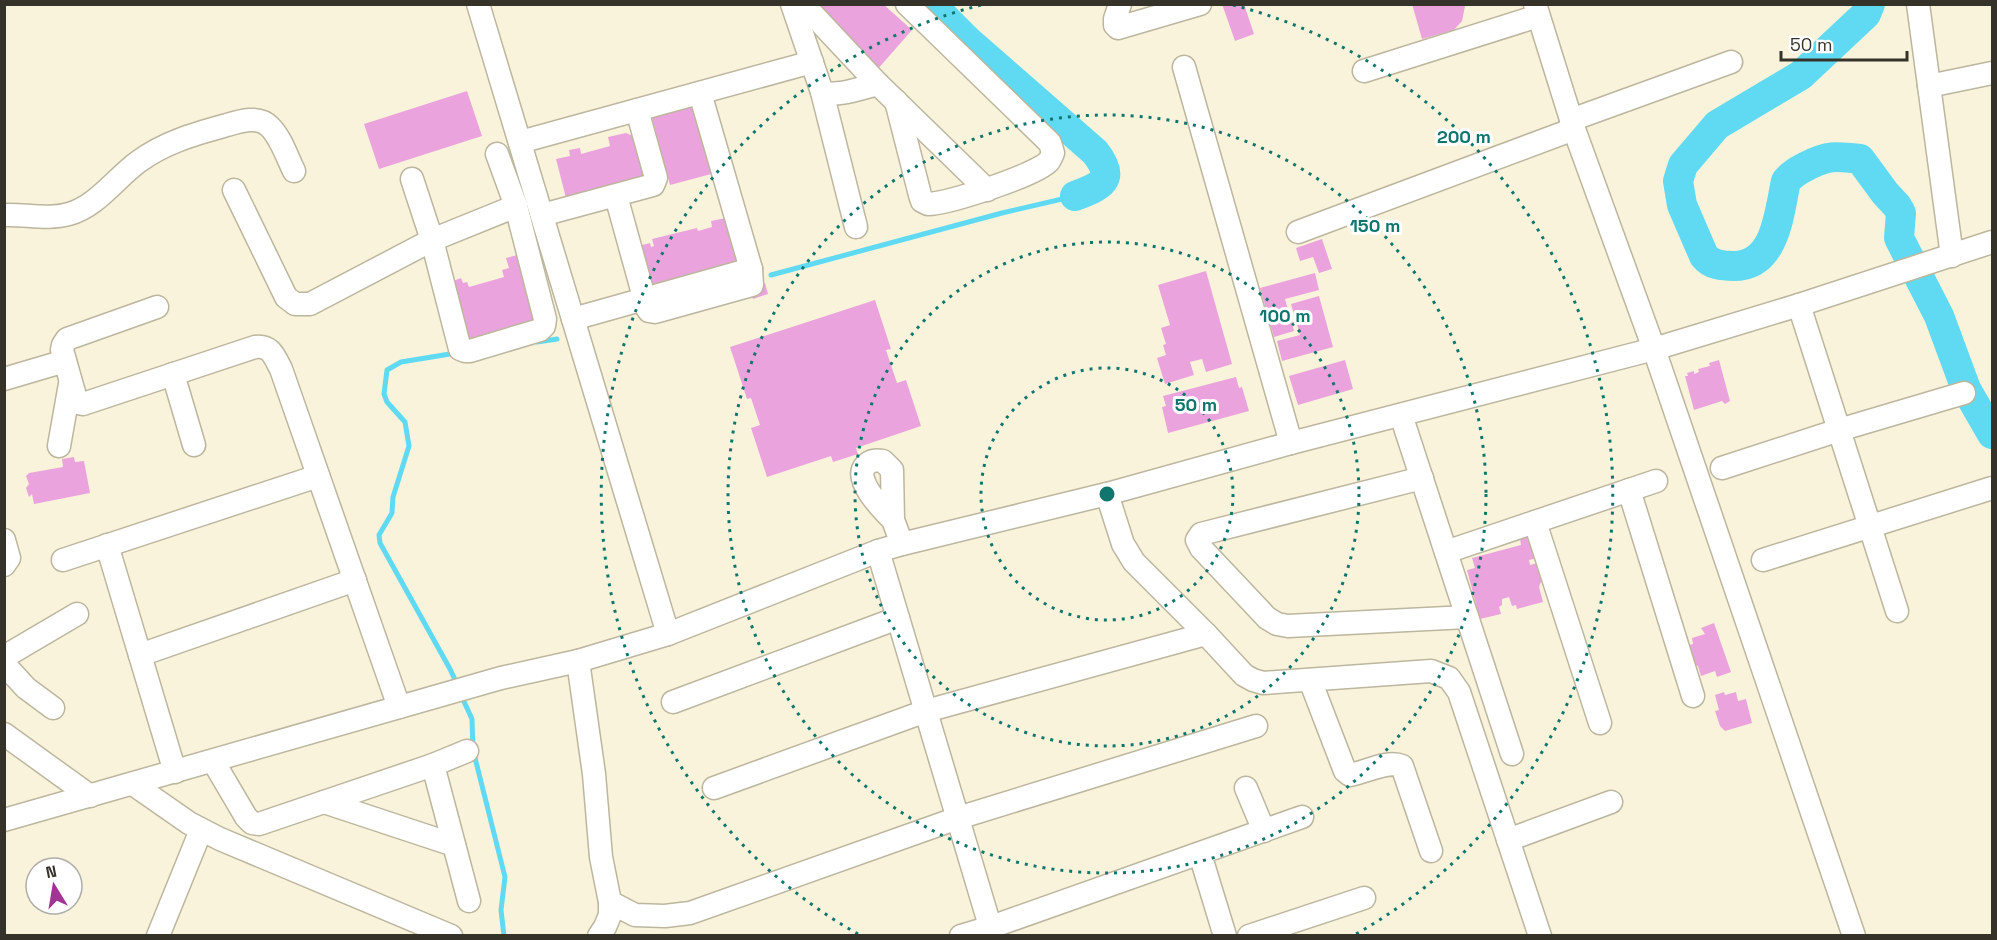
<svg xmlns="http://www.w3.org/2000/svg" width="1997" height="940" viewBox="0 0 1997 940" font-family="'Space Grotesk',sans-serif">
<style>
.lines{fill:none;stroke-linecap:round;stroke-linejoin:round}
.stream{stroke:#60daf2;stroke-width:5}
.river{stroke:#60daf2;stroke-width:30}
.building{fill:#eba3dd}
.minor-casing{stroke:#bcb69e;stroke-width:25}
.minor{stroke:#fff;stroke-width:22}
.ring{fill:none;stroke:#0f766e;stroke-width:3;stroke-dasharray:3 6}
.centre{fill:#0f766e;stroke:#fff;stroke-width:3}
.ring-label{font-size:18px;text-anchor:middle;font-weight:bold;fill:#0f766e;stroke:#fff;stroke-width:6;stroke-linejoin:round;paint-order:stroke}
</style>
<rect width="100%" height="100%" fill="#faf3db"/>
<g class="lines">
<g class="stream">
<polyline points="771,275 1002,213 1075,196"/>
<polyline points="537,342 557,339"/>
<polyline points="456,353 401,362 387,370 384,394 387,402 405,422 409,446 393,497 392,513 379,535 380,543 450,669 458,686"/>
<polyline points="461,695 472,719 473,750 505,877 501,910 504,936"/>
</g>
<g class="river">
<path d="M931,4L968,41L1095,152C1117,180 1101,186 1075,196"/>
<path d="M1870,4L1866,14L1801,75L1717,125L1683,165L1678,181L1682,205L1704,256C1711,265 1722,266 1734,266C1776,266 1779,213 1786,181C1792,174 1797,171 1805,167C1827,155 1836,156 1860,159L1885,193L1897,206L1901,213L1899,238L1939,316L1966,389L1992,434"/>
</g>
</g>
<g class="building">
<polygon points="800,4 883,4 912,30 876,71"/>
<polygon points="1222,4 1244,4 1254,34 1235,41"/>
<polygon points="1412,4 1465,4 1465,6 1462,21 1454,30 1422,39"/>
<polygon points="467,91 482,136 379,169 364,124"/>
<polygon points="696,98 715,173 670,185 651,114"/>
<polygon points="626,133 633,136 644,178 566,198 556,159 570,156 569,150 580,148 581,154 610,146 608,137"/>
<polygon points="726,218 739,267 649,290 638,246 650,243 651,247 654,246 652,239 697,228 698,231 712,227 711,221"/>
<polygon points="1322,239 1332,269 1319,273 1313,257 1300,261 1296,248"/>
<polygon points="521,254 540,320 466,341 453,281 461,278 463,283 467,282 469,287 504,277 502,270 509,268 506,258"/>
<polygon points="1206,271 1232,364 1206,372 1202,359 1190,362 1194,375 1165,384 1157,358 1166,355 1163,345 1166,344 1161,328 1170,325 1158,285"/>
<polygon points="1315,273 1319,290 1285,299 1294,331 1274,337 1260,288"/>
<polygon points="765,283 768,294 753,299 749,288"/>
<polygon points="1319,296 1333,347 1282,361 1277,341 1300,335 1291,304"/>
<polygon points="875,300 891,349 886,350 897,383 906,380 921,426 856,448 858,454 833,462 831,456 767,477 751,428 760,425 751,398 747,399 730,347"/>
<polygon points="1345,360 1353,389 1298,405 1289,376"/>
<polygon points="1719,360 1730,401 1725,404 1722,401 1694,410 1685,376 1688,376 1687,373 1694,371 1694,374 1699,372 1698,369 1710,366 1709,363"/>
<polygon points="1236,377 1239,388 1242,387 1249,411 1168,433 1162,407 1166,406 1163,396"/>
<polygon points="74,457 75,462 84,461 90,493 34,504 32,494 29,497 26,488 29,484 26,476 29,473 63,467 62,459"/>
<polygon points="1532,536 1537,558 1529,560 1530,565 1537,563 1542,579 1539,587 1543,602 1517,609 1516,605 1512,606 1509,597 1502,599 1502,605 1499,607 1501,614 1480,619 1467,570 1475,568 1472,558 1521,545 1520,539"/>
<polygon points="1714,623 1731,672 1717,677 1715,671 1701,676 1698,666 1693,664 1689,645 1693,644 1692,638 1705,634 1701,628"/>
<polygon points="1724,692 1725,695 1736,692 1738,701 1746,699 1752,723 1725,731 1720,726 1715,711 1719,710 1715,695"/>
</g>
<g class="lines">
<defs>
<g id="minor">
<polyline points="478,4 668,634"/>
<path d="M792,4L822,92C838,97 861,88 878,84"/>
<polyline points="803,4 878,84 987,190"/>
<polyline points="1120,4 1115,19 1115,25 1118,28 1200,4"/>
<polyline points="1535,4 1574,129 1654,349 1854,936"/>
<polyline points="1918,4 1952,256"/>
<polyline points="1184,67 1291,443"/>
<polyline points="1364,71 1538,16"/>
<polyline points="1929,86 1992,73"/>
<polyline points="822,92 856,227"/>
<path d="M896,101L920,195L922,201L928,204C947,204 1037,175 1049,161C1050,160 1052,155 1053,153L1050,143L907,4"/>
<polyline points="1571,120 1731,62"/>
<polyline points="520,142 812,62"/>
<polyline points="412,179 432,240 460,349 465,351 470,351 540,330 544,326 545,319 516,206 497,154"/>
<polyline points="234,190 286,297 295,304 310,304 432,240 516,206"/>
<polyline points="616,196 647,308 649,311 655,312 752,285 751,269 700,93"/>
<path d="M4,215C25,214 48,220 69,214C97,206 115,179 138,162C165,142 195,134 227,125C240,121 259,115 270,127C281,138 287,157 294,171"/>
<polyline points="542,215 653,185 656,178 637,110"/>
<polyline points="1298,232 1574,129"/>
<polyline points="1799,305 1897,611"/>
<path d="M157,307L67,339L63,345L62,350L77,403L83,404L255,347C271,345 274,356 281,369L399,707"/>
<polyline points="573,319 751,269"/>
<polyline points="173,374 194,445"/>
<polyline points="4,379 65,361"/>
<polyline points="1401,415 1512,754"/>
<polyline points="59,446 70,384"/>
<polyline points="1722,468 1839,430 1964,393"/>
<polyline points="1422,478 1201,534 1197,540 1201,548 1267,618 1277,624 1288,626 1467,617"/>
<polyline points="1629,490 1693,696"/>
<polyline points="1107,494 1123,544 1134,562 1206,634 1244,675 1253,680 1263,683 1431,671 1449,678 1459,692 1540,936"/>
<path d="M893,520C883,510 852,479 866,465C871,460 876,460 883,461L892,470L893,520L902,544"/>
<polyline points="1535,522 1600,723"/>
<polyline points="4,540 9,558 4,565"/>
<polyline points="107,545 175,772"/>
<polyline points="878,551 993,936"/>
<polyline points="1446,552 1656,481"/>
<polyline points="63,560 318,476"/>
<polyline points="1763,560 1992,488"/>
<polyline points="140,655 355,580"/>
<polyline points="4,657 77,614"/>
<polyline points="578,661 594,774 601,857 610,902 610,915 605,927 599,936"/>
<polyline points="4,664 26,688 53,708"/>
<path d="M1310,680L1345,771L1350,775C1366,772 1387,760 1402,766L1431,851"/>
<polyline points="673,702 898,618"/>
<polyline points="4,734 90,796"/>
<polyline points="213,761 246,817 252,823 259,824 433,765 467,751"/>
<polyline points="433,765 469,901"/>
<polyline points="133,784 189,823 220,839 451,936"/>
<polyline points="714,788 926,711 1206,634"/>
<polyline points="1246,788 1264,831"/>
<polyline points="324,802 454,845"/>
<polyline points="4,820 501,678 578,661 668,634 878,551 902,544 1107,494 1291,443 1654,349 1799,305 1992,242"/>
<polyline points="1508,840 1611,802"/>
<polyline points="1200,854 1225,936"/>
<polyline points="610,902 635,915 665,916 690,913 958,818 1256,726"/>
<polyline points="158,936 201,830"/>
<polyline points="961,936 991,927 1302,817"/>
<polyline points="1249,936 1364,898"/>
</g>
</defs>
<use href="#minor" class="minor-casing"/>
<use href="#minor" class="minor"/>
</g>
<g class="ring">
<circle cx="1107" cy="494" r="126"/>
<circle cx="1107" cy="494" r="252"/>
<circle cx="1107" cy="494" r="379"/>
<path d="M858 934A505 505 0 0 1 981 5M1233 5A505 505 0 0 1 1356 934"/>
</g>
<circle cx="1107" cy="494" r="9" class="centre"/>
<g class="ring-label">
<text x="1464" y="143">200 m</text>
<text x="1375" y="232">150 m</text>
<text x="1285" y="322">100 m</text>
<text x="1196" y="411">50 m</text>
</g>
<rect width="1997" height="940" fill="none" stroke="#353329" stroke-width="12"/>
<g transform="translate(54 886) rotate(349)"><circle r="28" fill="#ffffff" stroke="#aeada9" stroke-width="1.5"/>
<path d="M0-4.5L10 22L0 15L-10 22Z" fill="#a13494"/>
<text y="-9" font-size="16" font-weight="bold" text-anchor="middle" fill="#353329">N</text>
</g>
<path d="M1781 51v9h126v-9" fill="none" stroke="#353329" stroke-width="3"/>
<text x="1790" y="51" font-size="18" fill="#353329" stroke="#ffffff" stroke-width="4.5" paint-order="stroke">50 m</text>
</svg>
